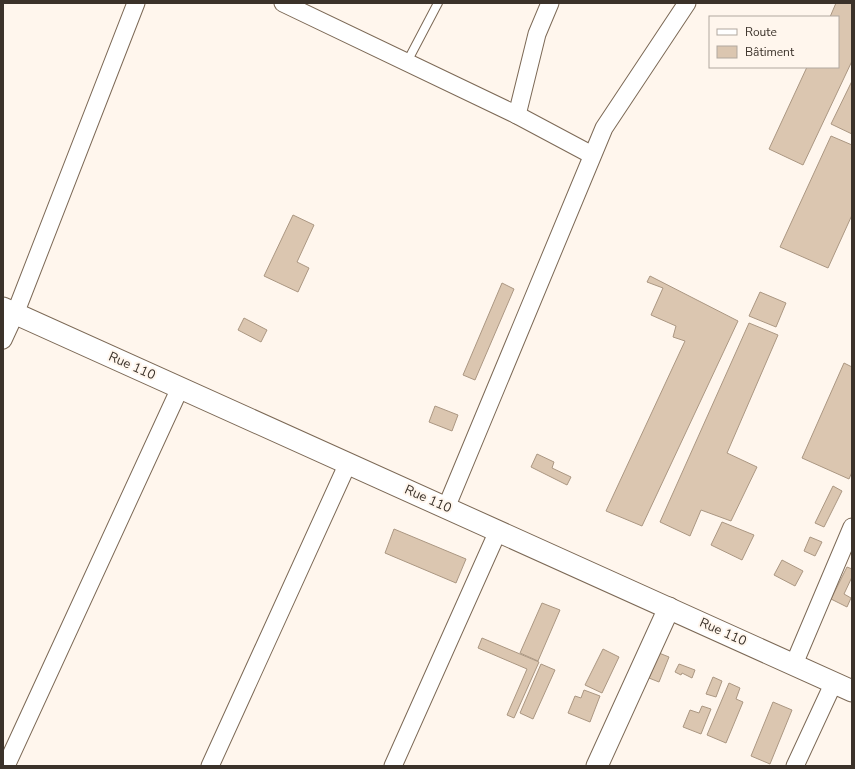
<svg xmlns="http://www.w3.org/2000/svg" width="855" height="769" viewBox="0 0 855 769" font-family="'Nunito Sans',sans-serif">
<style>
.building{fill:#dbc6b0;stroke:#ab9782}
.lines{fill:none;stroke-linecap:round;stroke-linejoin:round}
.service-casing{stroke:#7c6956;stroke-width:10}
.minor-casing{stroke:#7c6956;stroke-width:19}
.tertiary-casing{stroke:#7c6956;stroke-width:23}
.service{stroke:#fff;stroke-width:8}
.minor{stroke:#fff;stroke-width:17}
.tertiary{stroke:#fff;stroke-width:21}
.labels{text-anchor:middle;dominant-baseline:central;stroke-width:4;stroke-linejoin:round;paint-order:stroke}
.street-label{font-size:13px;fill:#3b322a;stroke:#fff6ed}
</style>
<rect width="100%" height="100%" fill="#fff6ed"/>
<g class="building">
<polygon points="836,3 852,3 852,61 803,165 769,149 807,67 838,67 838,17 830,17"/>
<polygon points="852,81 852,134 831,124"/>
<polygon points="831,136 852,145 852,215 828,268 780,247"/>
<polygon points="293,215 314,225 297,262 309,268 298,292 264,276"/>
<polygon points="650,276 738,321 642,526 606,511 685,341 673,337 676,326 651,315 663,288 647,282"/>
<polygon points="502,283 514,289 475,380 463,375"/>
<polygon points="760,292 786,303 776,327 749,316"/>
<polygon points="244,318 267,330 261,342 238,330"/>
<polygon points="749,323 778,335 727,453 757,467 731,521 701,510 690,536 660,522"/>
<polygon points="844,363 852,367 852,472 849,479 802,458"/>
<polygon points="435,406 458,415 452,431 429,422"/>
<polygon points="537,454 554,462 552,468 571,477 567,485 531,467"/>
<polygon points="833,486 842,491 824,527 815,523"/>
<polygon points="722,522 754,535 742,560 711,545"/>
<polygon points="394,529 466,559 456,583 385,553"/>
<polygon points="810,537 822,542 815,556 804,551"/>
<polygon points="782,560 803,571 795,586 774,575"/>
<polygon points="847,567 852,569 852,577 844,594 851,598 847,607 831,599"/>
<polygon points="542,603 560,610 538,661 520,653"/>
<polygon points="482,638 539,662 514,718 507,715 527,669 478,648"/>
<polygon points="603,649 619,657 602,693 585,685"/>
<polygon points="659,653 669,657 659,682 649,678"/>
<polygon points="541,664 555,670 533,719 520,713"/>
<polygon points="679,664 695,670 692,678 682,673 681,675 675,672"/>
<polygon points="713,677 722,681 716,697 706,694"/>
<polygon points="729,683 740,688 736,699 743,702 726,743 707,735"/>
<polygon points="584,690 600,696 590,722 568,713 575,696 581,698"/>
<polygon points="773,702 792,710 770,764 751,756"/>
<polygon points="702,706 711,709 701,734 683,727 690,710 699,713"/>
</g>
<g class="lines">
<defs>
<polyline id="service" points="407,62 438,3"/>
<g id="minor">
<polyline points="283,3 517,115 592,155"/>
<polyline points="517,115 537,34 550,3"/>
<polyline points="3,340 15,314 136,3"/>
<polyline points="446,508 604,128 687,3"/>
<polyline points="794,664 852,527"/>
<polyline points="6,766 180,388"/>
<polyline points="210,766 348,463"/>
<polyline points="393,766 498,531"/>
<polyline points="795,766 834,682"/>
</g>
<g id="tertiary">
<polyline points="3,308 852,691"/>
<polyline points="597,766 669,608"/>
</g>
</defs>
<use href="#service" class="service-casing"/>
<use href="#minor" class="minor-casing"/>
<use href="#tertiary" class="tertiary-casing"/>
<use href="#service" class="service"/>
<use href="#minor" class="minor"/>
<use href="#tertiary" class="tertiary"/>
</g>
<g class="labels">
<g class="street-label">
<text transform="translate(132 366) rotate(24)">Rue 110</text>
<text transform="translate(428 499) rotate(24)">Rue 110</text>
<text transform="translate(723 632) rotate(24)">Rue 110</text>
</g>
</g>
<rect width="855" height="769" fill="none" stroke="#3b322a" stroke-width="8"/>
<rect x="709" y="16" width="130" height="52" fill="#fff6ed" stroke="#b1a89f"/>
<rect x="717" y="29" width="20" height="6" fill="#ffffff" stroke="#b1a89f"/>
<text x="745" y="36" font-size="12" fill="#3b322a">Route</text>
<rect x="717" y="46" width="20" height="12" fill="#dbc6b0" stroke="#b1a89f"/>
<text x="745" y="56" font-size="12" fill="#3b322a">Bâtiment</text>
</svg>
